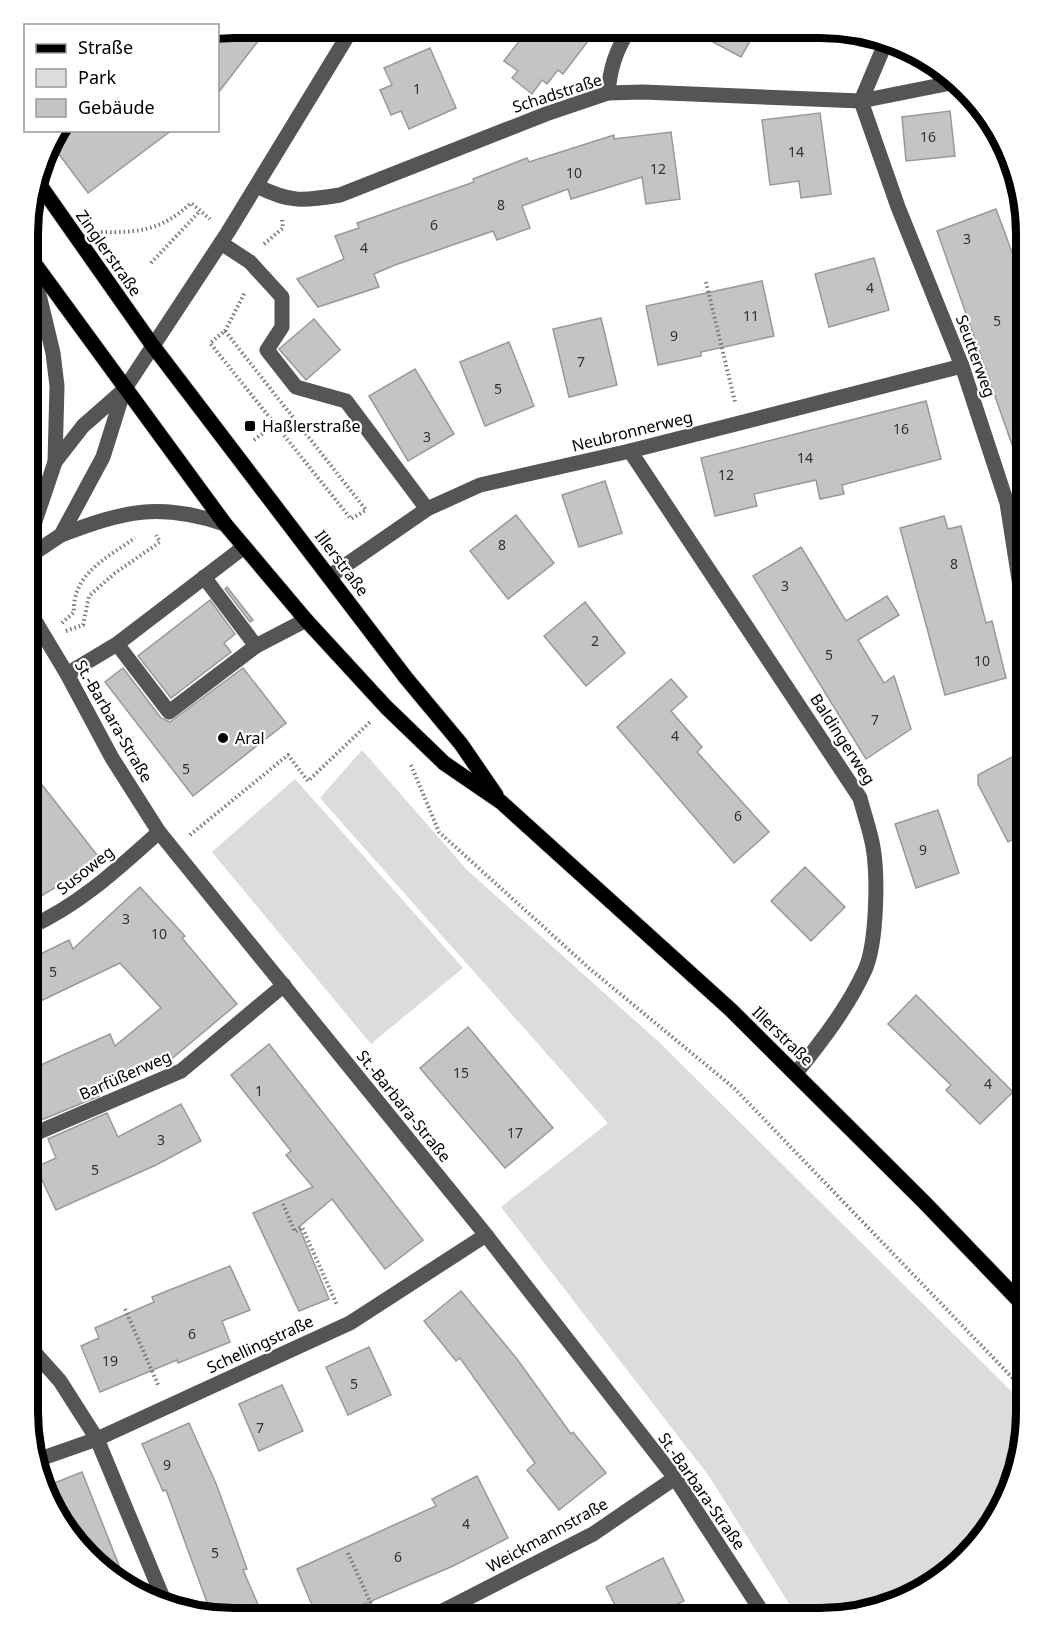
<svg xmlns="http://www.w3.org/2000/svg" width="1054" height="1645" viewBox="0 0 1054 1645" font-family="'Noto Sans',sans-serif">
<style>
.green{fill:#dcdcdc}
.building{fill:#c4c4c4;stroke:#999;stroke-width:1.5}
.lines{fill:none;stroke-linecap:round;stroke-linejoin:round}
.major-casing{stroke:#dbdbdb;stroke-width:17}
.path{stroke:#777;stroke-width:4;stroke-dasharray:1.5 3;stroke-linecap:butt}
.minor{stroke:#555;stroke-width:15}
.major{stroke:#000;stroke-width:15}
.poi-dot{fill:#000;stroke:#fff;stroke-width:2}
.labels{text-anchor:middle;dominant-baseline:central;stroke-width:4.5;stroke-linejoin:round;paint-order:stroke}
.number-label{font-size:14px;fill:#313131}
.street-label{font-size:16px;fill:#000;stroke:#fff}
.poi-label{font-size:16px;fill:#000;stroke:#fff;text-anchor:start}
.rim{fill:none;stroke:#000;stroke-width:8}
</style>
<rect width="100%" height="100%" fill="#fff"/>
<g class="green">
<polygon points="362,750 467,870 660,1043 1027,1407 1027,1426 992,1527 947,1575 900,1602 821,1618 798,1618 709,1476 501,1207 608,1123 320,798"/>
<polygon points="295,779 463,968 371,1044 212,852"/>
</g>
<g class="building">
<polygon points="233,27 269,27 218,93 218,30"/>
<polygon points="529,28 598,28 563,74 558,70 547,84 542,80 532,94 512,78 518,71 504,61"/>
<polygon points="687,28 691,28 757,29 741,57"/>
<polygon points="430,48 456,108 409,129 401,111 391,115 380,90 392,85 384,68"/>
<polygon points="950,111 955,156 906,161 902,117"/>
<polygon points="820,113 831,194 801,198 799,181 770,185 762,120"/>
<polygon points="57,130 172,130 88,193 49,141"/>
<polygon points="671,132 680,199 646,204 642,177 571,199 568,189 522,206 530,228 497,240 493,231 395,265 374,274 379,287 318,307 297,279 344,259 335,236 359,228 357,223 474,182 473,179 527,158 529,162 614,135 614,139"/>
<polygon points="996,209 1027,293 1027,476 1023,476 937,231"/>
<polygon points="874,258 889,310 829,327 815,274"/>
<polygon points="762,281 774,336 701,352 701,356 658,365 646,306"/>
<polygon points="601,318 617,385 569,397 553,329"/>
<polygon points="314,319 340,350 306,380 279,349"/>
<polygon points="509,342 534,406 485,426 460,362"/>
<polygon points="415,369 454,434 408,461 369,396"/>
<polygon points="926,401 941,459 842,485 844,494 820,499 816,480 754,494 757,506 715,516 701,458"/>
<polygon points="605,481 622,533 579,547 562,495"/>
<polygon points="516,515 554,563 508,599 470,551"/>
<polygon points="944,516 948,529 961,526 986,623 992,621 1006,678 945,695 900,528"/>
<polygon points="801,547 846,621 887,596 899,615 858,640 884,683 894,676 911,729 866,759 753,576"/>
<polygon points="227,587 253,620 250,622 225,589"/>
<polygon points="210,600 235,634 224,643 231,652 171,698 138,656"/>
<polygon points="585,602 625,653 586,686 544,636"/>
<polygon points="123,668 161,718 170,722 243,668 286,723 193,796 105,682"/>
<polygon points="671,679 687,697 671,711 702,747 697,752 769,832 734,863 617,727"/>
<polygon points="1027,749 1027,832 1008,842 978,784 978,775"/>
<polygon points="28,767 101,860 28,904"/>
<polygon points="938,810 959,873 916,888 895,824"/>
<polygon points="805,867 845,907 811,941 771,901"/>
<polygon points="140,887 185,936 182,938 237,1004 163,1066 160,1063 97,1092 99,1096 39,1121 27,1095 27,1071 110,1034 115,1046 161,1008 120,963 28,1007 28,960 69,940 73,949"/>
<polygon points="916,995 1013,1092 980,1124 946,1090 951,1085 888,1024"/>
<polygon points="468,1027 553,1128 505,1168 420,1068"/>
<polygon points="269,1044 423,1240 385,1269 332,1199 299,1227 329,1299 299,1311 253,1213 313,1187 286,1155 291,1151 231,1075"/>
<polygon points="181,1104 201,1141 156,1165 56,1210 36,1167 56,1158 48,1139 107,1113 118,1137"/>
<polygon points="230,1266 250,1310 222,1321 230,1342 178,1363 177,1360 100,1392 81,1346 99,1338 95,1328 154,1302 152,1297"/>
<polygon points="461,1291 517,1359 571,1434 573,1432 606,1473 559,1510 527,1470 535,1463 460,1358 456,1361 424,1321"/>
<polygon points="369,1347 391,1395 348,1415 326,1367"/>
<polygon points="282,1385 303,1431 259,1451 239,1404"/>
<polygon points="189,1423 217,1486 247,1569 243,1570 263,1616 212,1616 166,1490 163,1491 142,1444"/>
<polygon points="82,1472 126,1583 108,1576 43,1491 42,1488"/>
<polygon points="477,1476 508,1538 453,1566 362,1605 364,1607 342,1617 317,1617 297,1569 436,1506 432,1499"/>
<polygon points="663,1558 684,1601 650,1618 621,1617 606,1587"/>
</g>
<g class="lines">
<defs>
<g id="major">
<polyline points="37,181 153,346 406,678 461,744 496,795"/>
<polyline points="29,256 225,524 306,620 386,707 444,763 501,802 731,1010 924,1202 1027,1309"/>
</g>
</defs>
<use href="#major" class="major-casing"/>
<g class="path">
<path d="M101,232C139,233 162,230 191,203L210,219"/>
<polyline points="264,244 283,228 282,219"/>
<polyline points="151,263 199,212"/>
<polyline points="706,282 735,402"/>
<polygon points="225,331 366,510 351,519 210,343"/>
<polyline points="225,331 245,292"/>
<polyline points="254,440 275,424"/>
<path d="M62,623L74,612C72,574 108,557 135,538"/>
<polyline points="66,631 83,625 89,596 115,573 160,542 156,535"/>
<polyline points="411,765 439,832 590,969 734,1088 1027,1393"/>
<polyline points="190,835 288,755 308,781 370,722"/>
<polyline points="1015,1114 1027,1110"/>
<polyline points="283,1204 295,1232 302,1227 337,1305"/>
<polyline points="125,1309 159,1387"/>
<polyline points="348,1553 377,1617"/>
</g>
<g class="minor">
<polyline points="885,44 861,101 898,207 962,366 1007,503 1027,631"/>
<path d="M608,93C610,68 616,50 630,28"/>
<path d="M257,186C290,203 304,201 340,195L546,114L608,93L643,92L861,101L956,82"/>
<polyline points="221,243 250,262 282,297 282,327 267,350 296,387 346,401 427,509"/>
<polyline points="30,257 53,353 57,386 55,462"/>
<path d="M630,451L860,798C864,814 870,830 873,847C878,876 877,943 865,970C848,1007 822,1041 796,1073"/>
<path d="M61,535C125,511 158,502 225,524"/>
<polyline points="28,542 55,462 83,426 124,390"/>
<polyline points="28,557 61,535 103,457 124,390 228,232 353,27"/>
<polyline points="330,576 427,509 480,485 630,451 962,366"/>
<polyline points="204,577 256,646"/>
<polyline points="28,609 67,674 112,758 159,832 486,1235 675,1478 766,1618"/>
<polyline points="117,644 169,712 256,646 306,620"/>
<polyline points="67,674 117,644 244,547"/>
<path d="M28,928C78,906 118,869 159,832"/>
<polyline points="27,1137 181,1071 284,985"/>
<polyline points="27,1344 60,1381 97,1439 163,1598"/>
<polyline points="37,1460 97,1439 350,1323 486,1235"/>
<polyline points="431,1617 593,1534 675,1478"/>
</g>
<use href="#major" class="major"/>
</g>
<g class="poi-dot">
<rect x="244" y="420" width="12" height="12" rx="3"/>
<circle cx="223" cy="738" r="6"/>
</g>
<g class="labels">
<g class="number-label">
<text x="417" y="88">1</text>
<text x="928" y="136">16</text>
<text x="796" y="151">14</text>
<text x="658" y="168">12</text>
<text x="574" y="172">10</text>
<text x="501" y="204">8</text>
<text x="434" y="224">6</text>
<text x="967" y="238">3</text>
<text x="364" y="247">4</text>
<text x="870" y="287">4</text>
<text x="751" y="315">11</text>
<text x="997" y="320">5</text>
<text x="674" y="335">9</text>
<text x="581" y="361">7</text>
<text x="498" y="388">5</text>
<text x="901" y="428">16</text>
<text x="427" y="436">3</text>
<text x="805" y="457">14</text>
<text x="726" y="474">12</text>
<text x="502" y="544">8</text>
<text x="954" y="563">8</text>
<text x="785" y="585">3</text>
<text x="595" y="640">2</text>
<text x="829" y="654">5</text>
<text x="982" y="660">10</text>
<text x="875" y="719">7</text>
<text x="675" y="735">4</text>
<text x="186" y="768">5</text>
<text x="738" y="815">6</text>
<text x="923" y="849">9</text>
<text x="126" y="918">3</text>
<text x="159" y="933">10</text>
<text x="53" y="971">5</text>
<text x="461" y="1072">15</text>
<text x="988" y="1083">4</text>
<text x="259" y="1090">1</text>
<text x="515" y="1132">17</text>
<text x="161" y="1139">3</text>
<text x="95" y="1169">5</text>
<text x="192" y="1333">6</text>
<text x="110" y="1360">19</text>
<text x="354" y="1383">5</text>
<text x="260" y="1427">7</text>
<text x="167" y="1464">9</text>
<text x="466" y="1523">4</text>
<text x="215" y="1552">5</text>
<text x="398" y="1556">6</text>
</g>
<g class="street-label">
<text transform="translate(557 93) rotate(-18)">Schadstraße</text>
<text transform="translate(109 253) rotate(55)">Zinglerstraße</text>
<text transform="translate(976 356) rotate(70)">Seutterweg</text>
<text transform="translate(632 431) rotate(-14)">Neubronnerweg</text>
<text transform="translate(342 563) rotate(53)">Illerstraße</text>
<text transform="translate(114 721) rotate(60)">St.-Barbara-Straße</text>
<text transform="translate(843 739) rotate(57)">Baldingerweg</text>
<text transform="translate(85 870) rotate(-38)">Susoweg</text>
<text transform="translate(783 1036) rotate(44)">Illerstraße</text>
<text transform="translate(125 1075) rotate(-24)">Barfüßerweg</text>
<text transform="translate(404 1106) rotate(51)">St.-Barbara-Straße</text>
<text transform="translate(260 1344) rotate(-25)">Schellingstraße</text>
<text transform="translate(702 1491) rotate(55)">St.-Barbara-Straße</text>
<text transform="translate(547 1535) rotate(-29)">Weickmannstraße</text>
</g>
<g class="poi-label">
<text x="262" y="426">Haßlerstraße</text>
<text x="235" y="738">Aral</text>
</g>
</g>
<path d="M0 0H1054V1645H0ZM234 38H820A196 196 0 0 1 1016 234V1412A196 196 0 0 1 820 1608H234A196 196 0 0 1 38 1412V234A196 196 0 0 1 234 38Z" fill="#fff" fill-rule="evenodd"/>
<path class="rim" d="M234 38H820A196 196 0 0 1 1016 234V1412A196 196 0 0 1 820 1608H234A196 196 0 0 1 38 1412V234A196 196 0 0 1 234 38Z"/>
<rect x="24" y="24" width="195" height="108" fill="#ffffff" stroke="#999999" stroke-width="1.5"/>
<rect x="36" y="44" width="30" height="9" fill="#000000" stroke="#999999" stroke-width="1.5"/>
<text x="78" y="54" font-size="18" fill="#000000">Straße</text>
<rect x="36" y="69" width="30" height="18" fill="#dcdcdc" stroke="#999999" stroke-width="1.5"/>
<text x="78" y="84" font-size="18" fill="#000000">Park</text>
<rect x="36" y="99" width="30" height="18" fill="#c4c4c4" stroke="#999999" stroke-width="1.5"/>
<text x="78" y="114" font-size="18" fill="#000000">Gebäude</text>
</svg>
